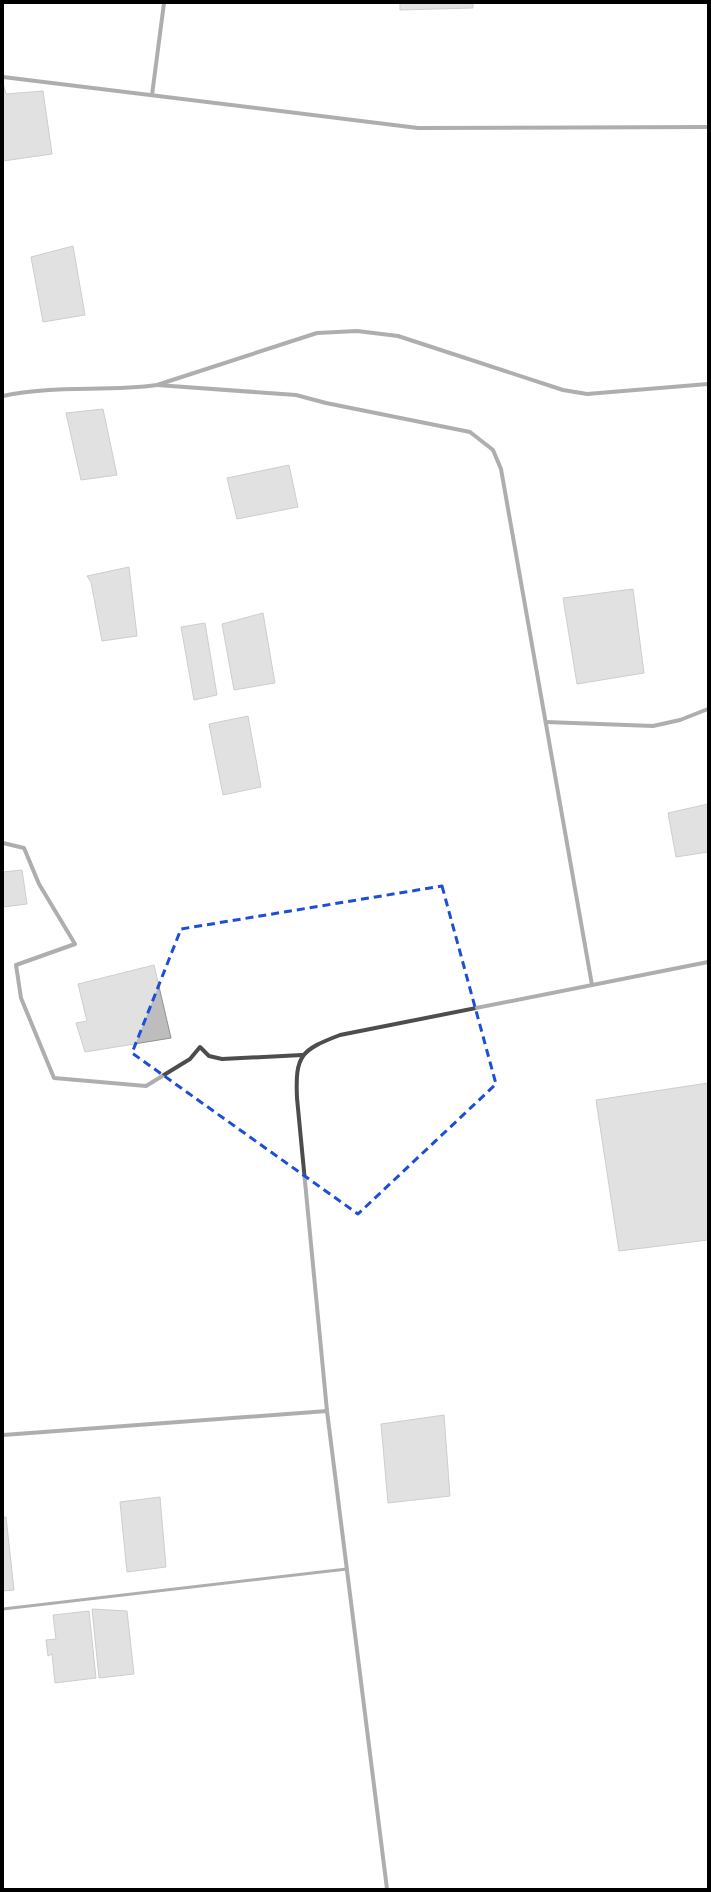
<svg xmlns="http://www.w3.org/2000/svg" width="711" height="1892" viewBox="0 0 711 1892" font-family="Mulish,sans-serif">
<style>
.building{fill:#bdbdbd;stroke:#919191}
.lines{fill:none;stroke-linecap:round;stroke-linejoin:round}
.lane{stroke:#4d4d4d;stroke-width:3}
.street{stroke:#4d4d4d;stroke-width:4}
.marked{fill:none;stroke:#1d4ed8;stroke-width:3;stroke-dasharray:8 5;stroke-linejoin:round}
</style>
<rect width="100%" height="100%" fill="#fff"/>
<g class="building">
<polygon points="400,3 473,3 473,8 400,10"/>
<polygon points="3,83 6,94 43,91 52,154 3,161"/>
<polygon points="73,246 85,315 43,322 31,257"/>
<polygon points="103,409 117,475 81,480 66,413"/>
<polygon points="289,465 298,507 237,519 227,478"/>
<polygon points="129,567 137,636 102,641 91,582 87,576"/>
<polygon points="633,589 644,673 577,684 563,598"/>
<polygon points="263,613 275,683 234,690 222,624"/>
<polygon points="205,623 217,695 194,700 181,627"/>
<polygon points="248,716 261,787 223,795 209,724"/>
<polygon points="708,804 708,852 676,857 668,813"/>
<polygon points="22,870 27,904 3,907 3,872"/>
<polygon points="154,965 171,1038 85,1052 76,1023 87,1021 78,984"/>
<polygon points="708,1083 708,1240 619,1251 596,1100"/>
<polygon points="444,1415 450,1496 388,1503 381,1424"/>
<polygon points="160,1497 166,1567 127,1572 120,1502"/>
<polygon points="3,1517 6,1517 14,1590 3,1591"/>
<polygon points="92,1609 127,1611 134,1674 99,1678"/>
<polygon points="89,1611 96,1678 55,1683 52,1654 48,1656 46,1640 56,1639 53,1615"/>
</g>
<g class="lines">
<polyline class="lane" points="3,1609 347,1569"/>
<g class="street">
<polyline points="3,77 418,128 708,127"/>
<polyline points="152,95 164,3"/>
<polyline points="157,385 296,395 326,403 470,432 493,450 501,469 592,985"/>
<path d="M3,396C53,385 106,392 157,385L317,333L357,331L398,336L563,390L587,394L708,384"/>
<polyline points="546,722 653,726 680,720 708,709"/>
<polyline points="3,843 24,848 39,884 75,944 16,965 21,998 54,1078 146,1086 190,1059 200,1047 209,1056 222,1059 302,1055"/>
<polyline points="3,1435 327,1411"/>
<path d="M387,1889L327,1411L297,1098C295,1055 301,1050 340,1035L708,962"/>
</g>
</g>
<path d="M0 0H711V1892H0ZM442,886L496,1084L358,1214L132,1053L181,929Z" fill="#fff" fill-opacity=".55" fill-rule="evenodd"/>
<path class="marked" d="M442,886L496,1084L358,1214L132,1053L181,929Z"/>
<rect width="711" height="1892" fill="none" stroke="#000000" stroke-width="8"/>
</svg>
